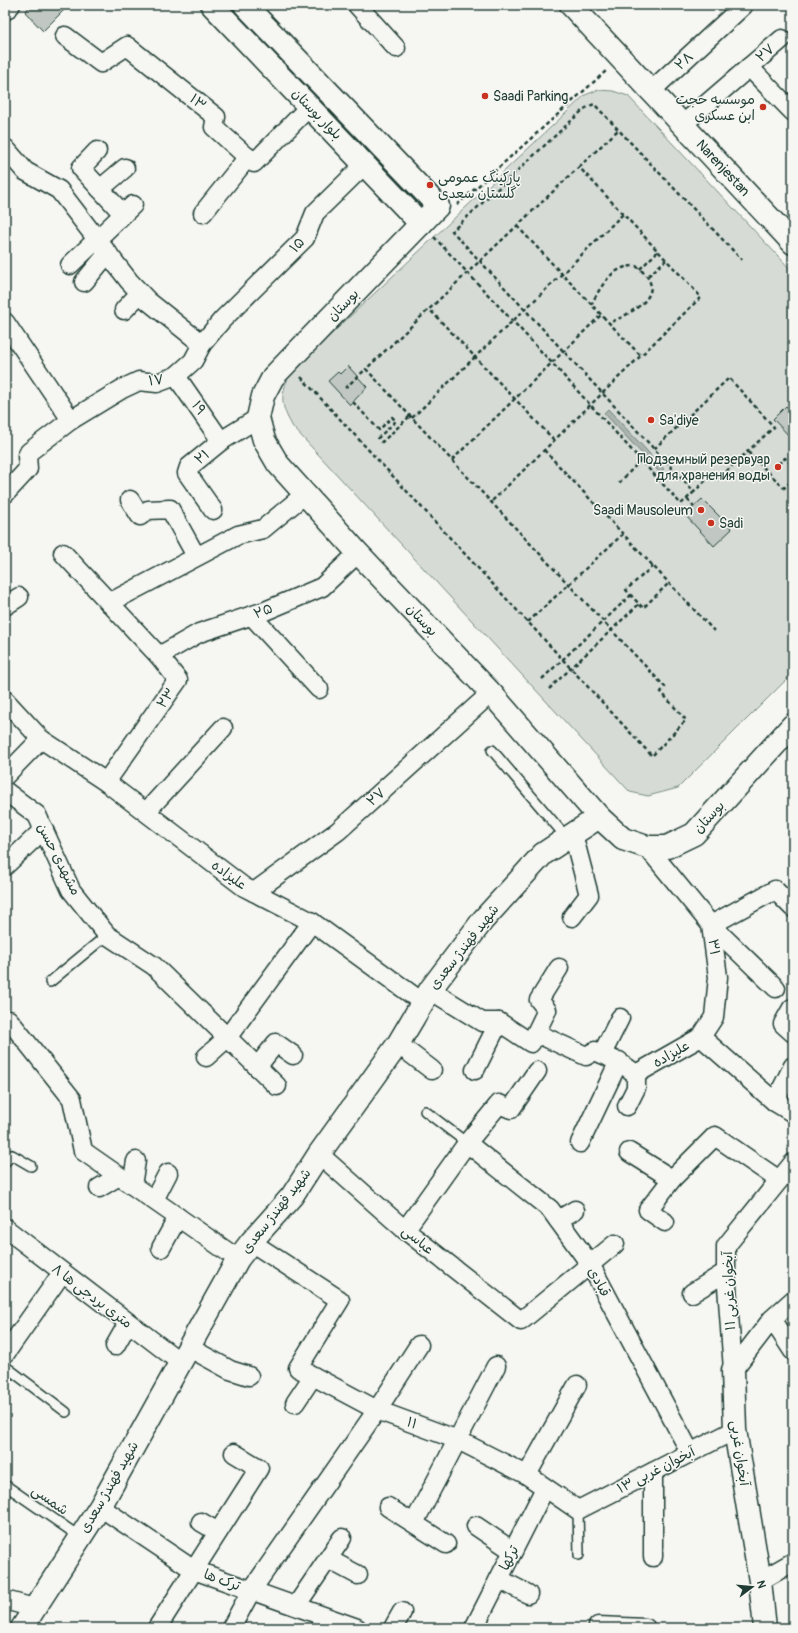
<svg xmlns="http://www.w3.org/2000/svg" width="798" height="1633" viewBox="0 0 798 1633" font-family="Pangolin,'Playpen Sans Arabic',sans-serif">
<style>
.green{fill:#d6dbd6;stroke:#7a8c85}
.water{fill:#aab3ae;stroke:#72847d}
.building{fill:#c1c8c3;stroke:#1f3d34}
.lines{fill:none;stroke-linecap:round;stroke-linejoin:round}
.lane-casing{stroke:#1f3d34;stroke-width:12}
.street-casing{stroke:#1f3d34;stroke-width:21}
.secondary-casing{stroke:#1f3d34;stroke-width:25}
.path{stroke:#1f3d34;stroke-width:2.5;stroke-dasharray:4 3;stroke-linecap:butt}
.lane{stroke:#f6f6f2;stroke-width:9}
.street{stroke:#f6f6f2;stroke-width:18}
.secondary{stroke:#f6f6f2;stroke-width:22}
.poi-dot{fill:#c8321e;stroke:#f6f6f2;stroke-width:1.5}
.labels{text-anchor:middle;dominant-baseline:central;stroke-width:3;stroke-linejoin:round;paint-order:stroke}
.street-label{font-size:14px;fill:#1f3d34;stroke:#f6f6f2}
.poi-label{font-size:14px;fill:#1f3d34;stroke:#f6f6f2;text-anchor:start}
</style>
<rect width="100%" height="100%" fill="#f6f6f2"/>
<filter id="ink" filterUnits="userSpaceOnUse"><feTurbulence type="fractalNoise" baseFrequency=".025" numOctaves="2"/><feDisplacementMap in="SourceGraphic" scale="8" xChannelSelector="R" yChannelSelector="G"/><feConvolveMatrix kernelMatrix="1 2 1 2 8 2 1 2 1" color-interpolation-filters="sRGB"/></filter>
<g filter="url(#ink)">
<path class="green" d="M598,90L613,91L628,96L793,272V673L678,788L648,796L630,792L293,427C280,405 280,396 290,373L585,95Z"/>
<polygon class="water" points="608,409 664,469 660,473 604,413"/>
<g class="building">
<polygon points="31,5 69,5 43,31 25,12"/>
<polygon points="348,366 367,387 350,405 328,381 338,372 340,374"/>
<polygon points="786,406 793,413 793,440 773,419"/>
<polygon points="702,499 732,529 714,546 685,515"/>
</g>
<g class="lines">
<defs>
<g id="lane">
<polyline points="492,750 567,838"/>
<polyline points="50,982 107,935"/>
<polyline points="425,1111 467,1143"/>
<polyline points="5,1162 12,1155 31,1166"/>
<polyline points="5,1366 66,1412"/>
<polyline points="5,1485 80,1537"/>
<polyline points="578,1510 579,1555"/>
</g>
<g id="street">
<polyline points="357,5 396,48"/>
<polyline points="5,11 11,5"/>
<polyline points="65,36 101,63 127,46 216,117 214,127 254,163 309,107"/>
<polyline points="749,67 793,112"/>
<polyline points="651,91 744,5"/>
<polyline points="682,125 782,39"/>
<polyline points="5,148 25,171 59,190 129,281 148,301 202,344"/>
<polyline points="97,151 81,168 123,214"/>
<polyline points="100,189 125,168"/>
<polyline points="203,213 248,157"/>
<polyline points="70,265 133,205"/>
<polyline points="84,282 108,253"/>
<polyline points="124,310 140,293"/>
<polyline points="5,322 71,420"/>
<polyline points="176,376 221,441"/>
<polyline points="5,494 28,469 27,456 29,452 71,420 122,389 139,381 157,383 176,376 193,361 202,344 222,320 305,238 315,213 365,164"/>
<polyline points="130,500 140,516 148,510 170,509 196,556"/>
<polyline points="213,510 187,473 189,467 221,441 258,418"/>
<polyline points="63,553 159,656 178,680 106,782"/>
<polyline points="109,603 238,535 263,529 304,495"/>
<polyline points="5,606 19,597"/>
<polyline points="252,616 319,689"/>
<polyline points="159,656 199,633 265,611 322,587 358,553"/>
<polyline points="5,700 41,739 106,782 244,887 312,922 422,1002"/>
<polyline points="5,776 41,739"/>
<polyline points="5,791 37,815 71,890 107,935 154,966 277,1086"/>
<polyline points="146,812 223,728"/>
<polyline points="647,847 711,925 776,988"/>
<polyline points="5,866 44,829"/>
<polyline points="254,892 338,831 491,693"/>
<polyline points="572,917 589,895 573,834"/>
<polyline points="430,990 482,1022 499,1022 531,1043 547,1010 539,1000 559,968"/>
<polyline points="792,1008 783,1024 793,1033"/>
<polyline points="5,1023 9,1020 72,1099 83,1151 238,1259"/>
<path d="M536,1033L586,1056L595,1051C610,1057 623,1064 636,1074L701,1037L714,1017L718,977L711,925L775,890L793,908"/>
<polyline points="701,1037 775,1102 793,1113"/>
<polyline points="398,1044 432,1070"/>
<polyline points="602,1054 620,1018"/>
<polyline points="206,1057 227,1038 312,922"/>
<polyline points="257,1067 276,1043 293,1055"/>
<polyline points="475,1070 499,1022"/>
<polyline points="775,1102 793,1066"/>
<polyline points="627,1106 636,1088 636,1074"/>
<polyline points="467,1143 550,1209 590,1264 690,1452"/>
<polyline points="580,1143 619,1061"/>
<polyline points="629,1152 672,1179"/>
<polyline points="319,1154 405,1230 521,1321 615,1244"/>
<polyline points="132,1185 136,1161"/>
<polyline points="99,1188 119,1176"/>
<polyline points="154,1200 168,1173"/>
<polyline points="558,1220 575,1210"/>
<polyline points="665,1222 648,1210 672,1179 715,1136 779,1180"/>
<polyline points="5,1228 180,1362"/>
<polyline points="405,1230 467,1143 499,1104 511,1109 537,1071"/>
<polyline points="251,1242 340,1300 298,1368 377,1410 458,1440 527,1475 578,1510 735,1430"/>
<polyline points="161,1248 178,1217"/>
<polyline points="692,1293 726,1272"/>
<polyline points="772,1319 793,1351"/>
<polyline points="115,1346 128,1323"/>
<polyline points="188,1347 230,1370 249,1376"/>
<polyline points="5,1354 62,1273"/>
<polyline points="733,1370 726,1272 726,1246 793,1163"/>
<polyline points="733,1370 772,1319 793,1300"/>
<polyline points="295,1403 313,1376"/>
<polyline points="527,1475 577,1385"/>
<polyline points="100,1507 194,1570 357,1628"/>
<polyline points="388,1507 446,1544"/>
<polyline points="201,1522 218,1532"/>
<polyline points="414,1523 496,1366"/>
<polyline points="476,1526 513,1551"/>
<polyline points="653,1557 653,1472"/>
<polyline points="328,1559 358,1575"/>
<polyline points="499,1579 528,1594"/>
<polyline points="760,1581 793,1562"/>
<polyline points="5,1600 34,1608"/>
<polyline points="296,1606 342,1538"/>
<polyline points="598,1626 646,1628"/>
<polyline points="157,1628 259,1468 234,1453"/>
<polyline points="231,1628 251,1591 377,1410 419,1345"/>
<polyline points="393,1628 402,1612"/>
<polyline points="474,1628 545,1488"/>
</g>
<g id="secondary">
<polyline points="212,5 421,224"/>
<polyline points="245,5 438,206 273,377 263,396 258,418 264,440 278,464 358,553 491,693 599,817 623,839 647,847 667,847 694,834 793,725"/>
<polyline points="571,5 793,243"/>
<polyline points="733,1370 735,1430 760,1581 765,1628"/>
<polyline points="22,1628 100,1507 238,1259 251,1242 292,1196 319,1154 398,1044 430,990 483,920 543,854 599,817"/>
</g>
</defs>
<use href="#lane" class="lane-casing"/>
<use href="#street" class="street-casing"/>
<use href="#secondary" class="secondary-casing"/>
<g class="path">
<polyline points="579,167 618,130"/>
<polyline points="457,205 606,71"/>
<polyline points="517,226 562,274 623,214"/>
<polyline points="434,237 552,363 681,504 694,492 452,231 584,109 594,104 742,260"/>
<polyline points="640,269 658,251"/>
<polyline points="648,276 666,260"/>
<path d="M591,305C601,286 612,265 636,266C672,292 634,312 609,323"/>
<polyline points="301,377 652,756 686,720 661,692 665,687 366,369 579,167 701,297 492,501"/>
<polyline points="345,388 366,369"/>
<polyline points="353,402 379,430 392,417 396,421 378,438 382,442 410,416"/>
<polyline points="412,418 475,357 430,310"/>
<polyline points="554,440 475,357 562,274 641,356"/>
<polyline points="654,449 729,378 774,427 719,478 707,479 694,492"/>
<polyline points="544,450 716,633"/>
<polyline points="748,452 784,488 793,480"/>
<polyline points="452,460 601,315"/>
<polyline points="778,464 785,458 793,466"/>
<polyline points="619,483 641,460"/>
<polyline points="687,499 694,507"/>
<polyline points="653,566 626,590 643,608 669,583"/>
<polyline points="528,622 623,534"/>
<polyline points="542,679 631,595"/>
<polyline points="549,689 639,604"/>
</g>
<use href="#lane" class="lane"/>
<use href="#street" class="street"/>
<use href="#secondary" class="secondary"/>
</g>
</g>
<g class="poi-dot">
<circle cx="485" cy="96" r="4"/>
<circle cx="763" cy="107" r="4"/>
<circle cx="430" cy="185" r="4"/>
<circle cx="651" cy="420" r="4"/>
<circle cx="778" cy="467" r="4"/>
<circle cx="701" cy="510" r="4"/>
<circle cx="711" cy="523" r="4"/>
</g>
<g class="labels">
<g class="street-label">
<text transform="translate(765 53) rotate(-41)">۲۷</text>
<text transform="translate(684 61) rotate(-43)">۲۸</text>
<text transform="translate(198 102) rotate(39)">۱۳</text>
<text transform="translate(317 114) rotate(46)">بلوار بوستان</text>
<text transform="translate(723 168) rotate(47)">Narenjestan</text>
<text transform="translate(297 245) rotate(-48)">۱۵</text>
<text transform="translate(343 305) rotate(-46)">بوستان</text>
<text transform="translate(156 380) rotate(-7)">۱۷</text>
<text transform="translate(199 408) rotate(55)">۱۹</text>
<text transform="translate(202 457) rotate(-39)">۲۱</text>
<text transform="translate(263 611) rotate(-21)">۲۵</text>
<text transform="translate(422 620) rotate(47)">بوستان</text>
<text transform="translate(166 698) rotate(-55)">۲۳</text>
<text transform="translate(376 797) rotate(-42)">۲۷</text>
<text transform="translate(709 817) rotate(-47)">بوستان</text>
<text transform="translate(59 859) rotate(63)">مشهدی حسن</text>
<text transform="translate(229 875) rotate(36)">علیزاده</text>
<text transform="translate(464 947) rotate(-52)">شهید فهندژ سعدی</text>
<text transform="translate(714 947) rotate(82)">۳۱</text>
<text transform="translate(671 1054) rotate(-30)">علیزاده</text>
<text transform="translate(276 1211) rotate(-52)">شهید فهندژ سعدی</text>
<text transform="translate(418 1240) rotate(39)">عباسی</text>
<text transform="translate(599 1282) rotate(61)">قبادی</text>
<text transform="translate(729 1291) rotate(-92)">آبخوان غربی ۱۱</text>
<text transform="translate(92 1296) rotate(37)">۸ متری بردجی ها</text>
<text transform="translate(412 1423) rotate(20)">۱۱</text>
<text transform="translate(740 1453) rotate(82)">آبخوان غربی</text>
<text transform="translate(656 1470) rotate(-27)">آبخوان غربی ۱۳</text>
<text transform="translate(109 1487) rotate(-60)">شهید فهندژ سعدی</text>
<text transform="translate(50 1500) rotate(35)">شمسی</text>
<text transform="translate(509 1558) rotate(-63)">ترکها</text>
<text transform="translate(222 1580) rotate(20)">ترک ها</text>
</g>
<g class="poi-label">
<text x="493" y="96">Saadi Parking</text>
<text x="755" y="99" text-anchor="end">موسسه حجت<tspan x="755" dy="16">ابن عسکری</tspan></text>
<text x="438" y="177">پارکینگ عمومی<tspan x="438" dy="16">گلستان سعدی</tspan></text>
<text x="659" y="420">Sa'diye</text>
<text x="770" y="459" text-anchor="end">Подземный резервуар<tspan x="770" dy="16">для хранения воды</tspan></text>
<text x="693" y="510" text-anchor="end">Saadi Mausoleum</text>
<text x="719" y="523">Sadi</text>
</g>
</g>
<rect width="798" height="1633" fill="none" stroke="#f6f6f2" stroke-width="20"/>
<rect x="10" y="10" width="778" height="1613" fill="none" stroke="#1f3d34" stroke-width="1.5" filter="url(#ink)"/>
<g transform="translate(752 1587) rotate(74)" stroke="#f6f6f2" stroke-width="3" paint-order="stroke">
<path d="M0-3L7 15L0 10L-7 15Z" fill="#1f3d34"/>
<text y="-6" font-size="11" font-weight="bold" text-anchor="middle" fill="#1f3d34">N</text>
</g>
</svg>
